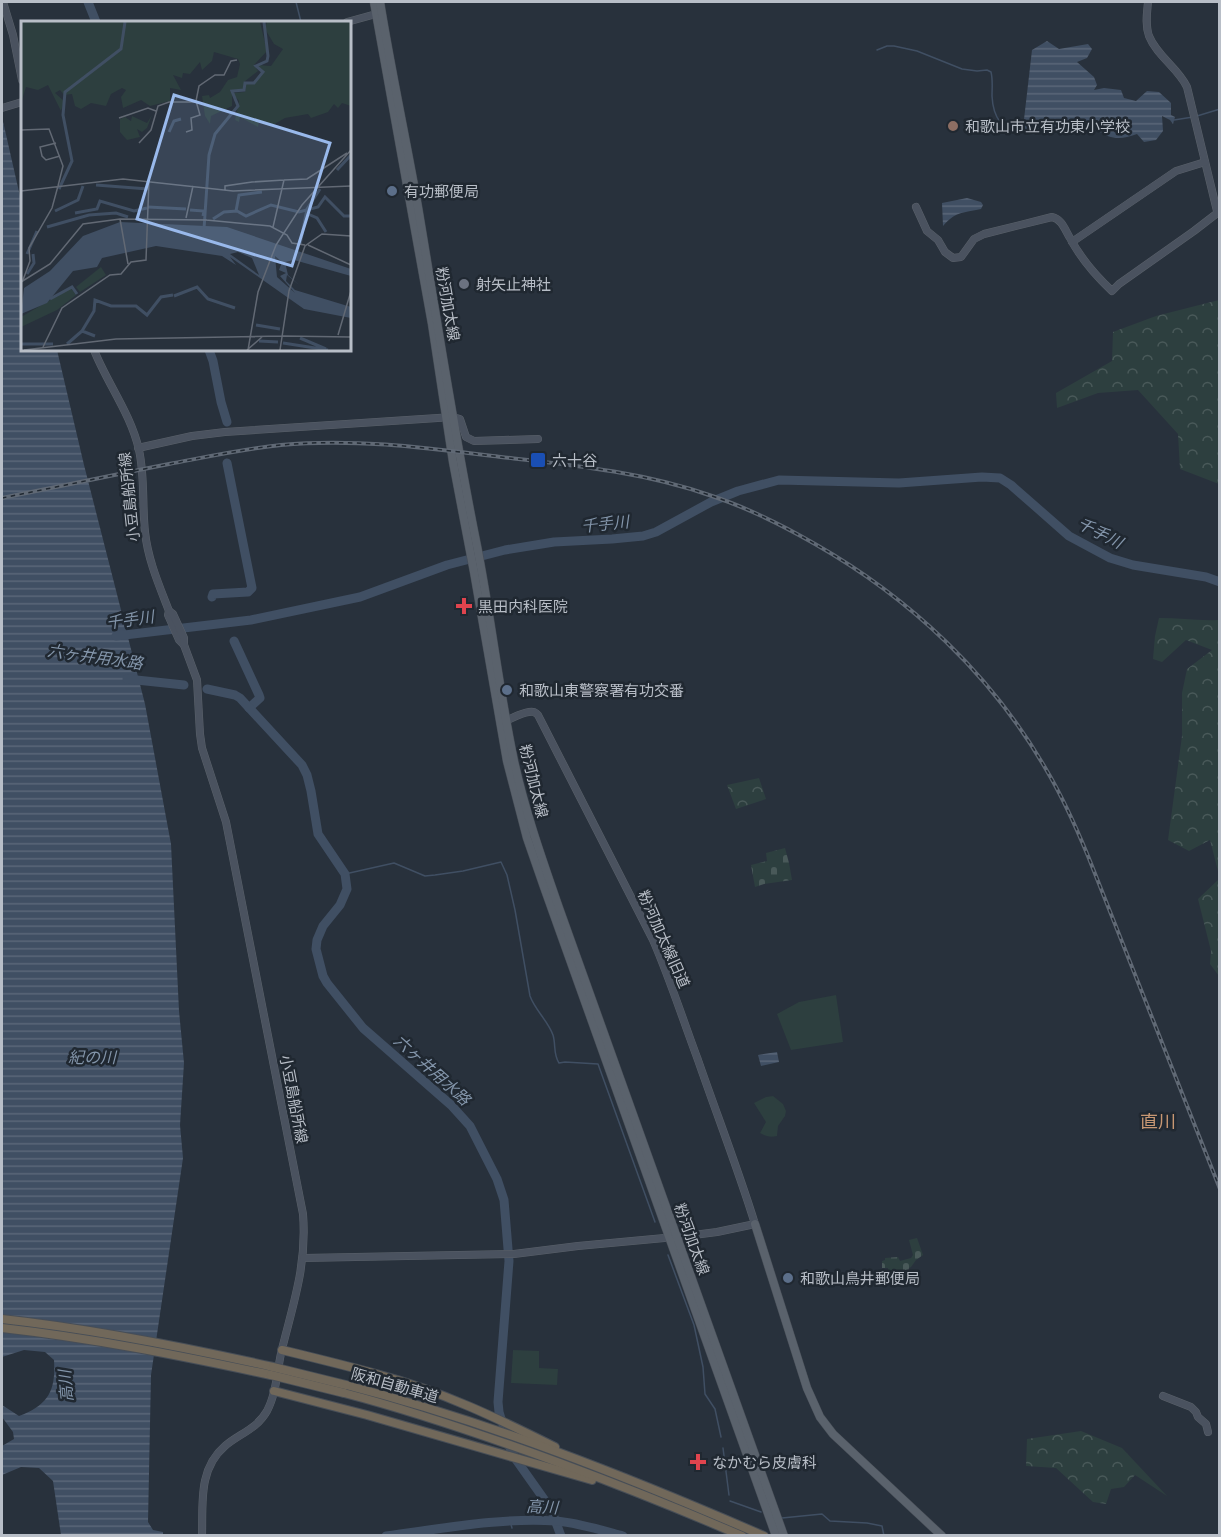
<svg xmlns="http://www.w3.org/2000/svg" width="1221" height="1537" viewBox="0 0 1221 1537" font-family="'Public Sans','Noto Sans JP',sans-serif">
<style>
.green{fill:#2d3f3f}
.forest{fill:url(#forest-crowns)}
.cemetery{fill:url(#cemetery-stones)}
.water{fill:url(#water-rules)}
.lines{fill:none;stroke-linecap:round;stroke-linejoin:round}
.stream{stroke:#404f63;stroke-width:1.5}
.river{stroke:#404f63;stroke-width:9}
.secondary-casing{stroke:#5a616a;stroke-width:8}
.primary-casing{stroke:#454c55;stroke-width:9}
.highway-casing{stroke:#474e57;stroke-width:10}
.secondary{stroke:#4a525f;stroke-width:7}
.primary{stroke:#5a626c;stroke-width:8}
.highway{stroke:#71685a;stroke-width:8}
.rail-casing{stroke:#606975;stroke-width:4}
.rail{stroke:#202831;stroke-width:1.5;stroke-dasharray:4.5;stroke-linecap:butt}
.highway-bridge-casing{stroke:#474e57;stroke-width:10;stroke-linecap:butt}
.highway-bridge{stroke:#71685a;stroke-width:8}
.education-dot{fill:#8d6e63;stroke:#202831;stroke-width:2}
.service-dot{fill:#5c6f8a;stroke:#202831;stroke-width:2}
.worship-dot{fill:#6b7280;stroke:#202831;stroke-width:2}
.transit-dot{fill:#1a4fb4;stroke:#202831;stroke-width:2}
.health-dot{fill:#e0444e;stroke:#202831;stroke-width:2}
.labels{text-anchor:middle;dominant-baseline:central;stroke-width:5;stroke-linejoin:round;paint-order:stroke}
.poi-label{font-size:15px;fill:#b8bec7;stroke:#202831;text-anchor:start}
.street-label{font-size:15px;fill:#b8bec7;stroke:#202831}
.water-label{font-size:16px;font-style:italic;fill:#8395aa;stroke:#202831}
.quarter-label{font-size:18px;fill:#c79773;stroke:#202831}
.inset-river{fill:none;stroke:#404f63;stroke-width:3}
.inset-road{fill:none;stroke:#626974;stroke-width:1.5}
.view{fill:#99b9eb;fill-opacity:0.15;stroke:#99b9eb;stroke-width:3}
.inset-edge{fill:none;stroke:#b8bec7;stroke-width:3}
</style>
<defs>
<pattern id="forest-crowns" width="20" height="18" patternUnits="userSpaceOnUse" patternTransform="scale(1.5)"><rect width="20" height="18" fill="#2d3f3f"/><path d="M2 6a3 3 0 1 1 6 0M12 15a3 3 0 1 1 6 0" fill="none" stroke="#495959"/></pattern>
<pattern id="cemetery-stones" width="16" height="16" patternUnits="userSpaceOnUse" patternTransform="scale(1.5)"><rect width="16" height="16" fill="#2d3f3f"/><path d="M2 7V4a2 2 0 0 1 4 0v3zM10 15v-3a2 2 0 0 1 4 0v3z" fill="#495959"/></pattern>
<pattern id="water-rules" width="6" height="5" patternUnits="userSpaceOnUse" patternTransform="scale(1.5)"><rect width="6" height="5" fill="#404f63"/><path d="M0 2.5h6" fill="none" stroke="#5a6778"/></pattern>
</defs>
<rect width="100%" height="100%" fill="#28313c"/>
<g class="green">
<polygon points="836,995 843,1042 791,1050 777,1014 799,1002"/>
<path d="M773,1096L783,1104L786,1111L785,1116L778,1126L777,1136C770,1138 766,1136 760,1133L766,1122L754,1103L766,1097Z"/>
<polygon points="513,1350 539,1351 539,1368 558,1369 557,1385 511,1383"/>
</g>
<g class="forest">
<polygon points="1219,300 1219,484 1180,469 1178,434 1138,390 1098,393 1057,408 1056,393 1112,361 1113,332 1156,316"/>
<path d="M1159,618C1179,618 1198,621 1218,620L1219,622V875L1210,840L1189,851L1168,840L1182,736V693L1187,669L1212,650L1186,640L1162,662L1153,659L1155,636Z"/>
<polygon points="759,778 766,799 736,809 727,785"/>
<polygon points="1219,879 1219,976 1210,964 1211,951 1198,899"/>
<polygon points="1081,1431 1122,1448 1167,1496 1135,1475 1124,1487 1111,1489 1106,1504 1093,1502 1056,1468 1026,1466 1027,1439"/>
</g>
<g class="cemetery">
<polygon points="785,848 789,863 792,880 764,884 755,887 751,865 767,861 766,853"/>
<polygon points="917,1238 923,1255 916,1260 911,1267 909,1268 907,1276 889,1278 888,1268 882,1268 882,1261 885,1260 885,1258 898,1257 900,1261 911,1258 913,1255 909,1240"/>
</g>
<g class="water">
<path d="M1047,41L1059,49L1088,44L1092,49L1087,58L1077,62L1094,77L1097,85L1094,90L1104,88L1121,90L1124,98L1136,101L1147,91L1159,92L1171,103V115L1175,117L1173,124L1170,120L1162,116L1163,131L1156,140L1144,142L1137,134C1120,140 1112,140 1097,130L1080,133L1068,126L1040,129L1034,135L1028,134L1023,128L1032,50Z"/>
<path d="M2,117L22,205V350H57L84,465L145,704L171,844L179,1011L184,1063L180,1125L183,1158L151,1375L148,1522L153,1530L163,1532V1535H61L53,1481L39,1468L21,1467L2,1475V1446L14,1439L13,1432L2,1417V1405L19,1416C48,1405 56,1391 54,1360L45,1352L24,1350L2,1357Z"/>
<path d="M967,198L981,202L983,205L981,209C972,211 957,212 950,219C947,221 945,224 943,226L942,203Z"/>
<polygon points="777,1052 779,1062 761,1066 758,1055"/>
</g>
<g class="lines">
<g class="stream">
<polyline points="296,2 301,22"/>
<path d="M877,50L887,46H894L917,51L962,69L977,71L987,70L991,72C993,80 992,88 992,96C993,116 1002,134 1024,130"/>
<polyline points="1197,116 1220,109"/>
<polyline points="1174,120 1193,117"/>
<path d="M345,874L394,863L425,876L435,875L463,871L501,862L507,875L515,910L530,996C535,1010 548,1021 553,1035C556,1045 553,1054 559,1063L565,1062L598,1064L655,1222"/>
<polyline points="668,1255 694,1325 703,1367 705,1394 715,1409 721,1437"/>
<polyline points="723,1448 729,1495"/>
<polyline points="730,1501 761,1512"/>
<polyline points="782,1518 822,1514 830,1521 867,1523 882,1526 884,1536"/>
<polyline points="510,1521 512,1528"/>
<polyline points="514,1535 514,1536"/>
</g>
<g class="river">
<polyline points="88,2 96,22"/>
<polyline points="209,350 213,361 221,402 227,422"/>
<polyline points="212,597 213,594 248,592 252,588 227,463"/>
<polyline points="116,636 251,620 360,597 447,565 505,550 554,542 612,539 643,536 656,532 711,502 738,491 779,480 899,483 982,477 1000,478 1011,485 1069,536 1110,558 1133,565 1206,577 1220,582"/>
<polyline points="234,641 259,695 260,698 249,708"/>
<polyline points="127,679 184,685"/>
<polyline points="207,689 235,695 240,698 302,765 307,775 311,791 318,834 345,874 347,889 340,905 323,926 317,940 316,949 323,976 327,983 363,1028 451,1105 470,1126 497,1179 504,1200 509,1261 498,1402 499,1412 511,1451 517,1461 551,1509 561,1536"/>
<path d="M386,1536C440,1529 502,1517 556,1521C579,1523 601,1530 623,1536"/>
</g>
<defs>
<g id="secondary">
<polyline points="3,2 13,35 22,80"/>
<path d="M1148,2C1147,13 1145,25 1149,36C1157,56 1178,68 1187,87L1217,211"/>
<polyline points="347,22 376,14 380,11"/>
<polyline points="2,108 22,102"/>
<path d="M916,207L927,231L938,240L945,252L953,258L961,257L974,239L984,234L1052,217C1062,219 1065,230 1070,238C1080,257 1096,276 1112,291L1119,284L1194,231L1220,211"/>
<polyline points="1072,242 1176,171 1205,162"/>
<path d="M94,350C107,383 131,414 139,450C145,477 142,504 145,532C148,560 159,585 169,611L168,615L179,640L184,645"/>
<polyline points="138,448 192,436 225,432 453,417 460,419 466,437 474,441 538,439"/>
<path d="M169,611L173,614L184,638V645L197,680L200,734L202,748L226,822L303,1214C307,1264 294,1301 282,1349C277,1369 277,1392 267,1411C256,1430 240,1433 225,1446C198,1469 203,1504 202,1536"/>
<path d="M304,1258L514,1254L578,1246L686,1236L717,1232L755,1224C738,1169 717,1115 698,1060C683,1020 670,979 653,940L538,715C537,714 536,713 534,712C527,710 509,719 503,723"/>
<polyline points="1163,1396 1191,1407 1196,1412 1198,1417 1206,1424 1208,1432"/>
</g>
<g id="primary">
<polyline points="374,2 432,324 453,462 474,572 507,761 527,838 544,887 776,1536"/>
<path d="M380,2C391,70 406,139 418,207C437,320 454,433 477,546C491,617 499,690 514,761C525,811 542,859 559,908L784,1536"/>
<polyline points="755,1224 807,1388 820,1417 833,1434 942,1536"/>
</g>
<g id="highway">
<path d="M2,1319C93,1329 184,1347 273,1367"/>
<path d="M2,1328C92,1338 182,1356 271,1375"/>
<path d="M282,1350C315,1358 348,1366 380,1375C441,1391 499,1419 555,1447"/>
<path d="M346,1385C490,1422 628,1477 764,1536"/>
<polyline points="274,1391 367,1415 592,1480"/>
<path d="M344,1393C417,1412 489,1437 560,1463C622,1486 682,1510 742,1536"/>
</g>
</defs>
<use href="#secondary" class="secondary-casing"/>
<use href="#primary" class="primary-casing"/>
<use href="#highway" class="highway-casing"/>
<use href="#secondary" class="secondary"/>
<use href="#primary" class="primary"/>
<use href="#highway" class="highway"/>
<defs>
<path id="rail" d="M2,498C57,487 113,475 169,464C206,457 243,449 281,445C355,438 428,448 501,457C572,465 644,472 712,496C748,508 782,525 815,544C910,598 992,675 1047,771C1063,798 1076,827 1088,856L1220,1189"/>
</defs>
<use href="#rail" class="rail-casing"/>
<use href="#rail" class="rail"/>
<defs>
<g id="highway-bridge">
<polyline points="273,1367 346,1385"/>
<polyline points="271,1375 344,1393"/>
</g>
</defs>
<use href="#highway-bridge" class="highway-bridge-casing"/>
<use href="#highway-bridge" class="highway-bridge"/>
</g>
<circle class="education-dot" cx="953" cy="126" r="6"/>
<g class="service-dot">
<circle cx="392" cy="191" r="6"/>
<circle cx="507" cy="690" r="6"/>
<circle cx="788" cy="1278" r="6"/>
</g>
<circle class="worship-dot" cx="464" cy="284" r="6"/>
<rect class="transit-dot" x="530" y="452" width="16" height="16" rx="3"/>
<g class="health-dot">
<path d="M461 597h6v6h6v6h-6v6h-6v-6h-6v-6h6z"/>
<path d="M695 1453h6v6h6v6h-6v6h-6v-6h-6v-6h6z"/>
</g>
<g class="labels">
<g class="poi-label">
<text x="965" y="126">和歌山市立有功東小学校</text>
<text x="404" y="191">有功郵便局</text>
<text x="476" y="284">射矢止神社</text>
<text x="552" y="460">六十谷</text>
<text x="478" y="606">黒田内科医院</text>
<text x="519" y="690">和歌山東警察署有功交番</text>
<text x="800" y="1278">和歌山鳥井郵便局</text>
<text x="712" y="1462">なかむら皮膚科</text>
</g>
<g class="street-label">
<text transform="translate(448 304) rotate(80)">粉河加太線</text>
<text transform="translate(129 497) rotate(-96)">小豆島船所線</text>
<text transform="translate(534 781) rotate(76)">粉河加太線</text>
<text transform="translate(664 939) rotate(66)">粉河加太線旧道</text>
<text transform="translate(294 1099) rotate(79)">小豆島船所線</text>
<text transform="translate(692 1239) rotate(70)">粉河加太線</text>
<text transform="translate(395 1385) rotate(16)">阪和自動車道</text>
</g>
<g class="water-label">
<text transform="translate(605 524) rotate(-6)">千手川</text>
<text transform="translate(1100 533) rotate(27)">千手川</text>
<text transform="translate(130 620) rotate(-8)">千手川</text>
<text transform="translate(95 657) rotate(8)">六ヶ井用水路</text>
<text x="92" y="1057">紀の川</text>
<text transform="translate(432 1070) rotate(42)">六ヶ井用水路</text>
<text transform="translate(66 1386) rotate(-95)">高川</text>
<text transform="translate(542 1507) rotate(3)">高川</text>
</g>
<g class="quarter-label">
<text x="1158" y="1121">直川</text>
</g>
</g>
<g transform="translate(21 21)">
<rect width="330" height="330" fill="#28313c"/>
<path d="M80,246L85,254L59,271L55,266ZM50,267L55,274L36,289L0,306V296Z" fill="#2d3f3f"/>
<path d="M0,1H239L246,30L233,44L237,50L223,61L224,69H211V85L190,95L189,103L184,95L181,75L188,74L189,77L199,71L207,59L216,56L219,43L217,38L193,31L191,40L181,49L179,41L169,53L162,52L161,57L152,54L160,69L149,67V80L129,85L120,79L102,87L100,76L105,69L101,67L90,73L85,85L70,82L60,88L54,85L51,73L43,74L39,69L34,72L43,80L40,90L27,64L17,69L5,66L0,82ZM246,1H330V85L321,82L317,87L313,83L307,91L290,97L287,93L264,97L250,105L238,101L237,106L219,96L218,101L214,99L218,80L211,72L224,71L225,63L234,62L241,52L237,44L250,45L262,28L253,23L244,8ZM131,94L126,107L121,111L116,108L119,116L106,119L99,111V98L104,96L110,100L111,95L126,102Z" fill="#2d3f3f"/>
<path d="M99,201L206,206L330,248V255L273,239L264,241L267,254L278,264L266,254L265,260L274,269L330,286V297L283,288L209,236L215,244L201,235L135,225L81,237L76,246L52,250L26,282L0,293L3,267L29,250L62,215ZM217,231L231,237L238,254L209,233ZM254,235L261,241L258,249L265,252L259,255L274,272L256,256Z" fill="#404f63" fill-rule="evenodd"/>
<path class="inset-river" d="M148,111L153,100L160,98M316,149L330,134M75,164L127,168M38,168L51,140L42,94L44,71L100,28L104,1M127,186L165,188M169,189L183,190L182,195M34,190L57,179L62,165M215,190L218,174L241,171M54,192L76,188L79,180L113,190L126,187M287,193L296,197L305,211M192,198L203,191L216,190L225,195L250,184L278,191L297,186L304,176L323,195H330M26,206L68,194L95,192L107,196M183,208L188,134L194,113L217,85L211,70L223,69L224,62H233L242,51L235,45L246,40L247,35L243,1M279,224L286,188L299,168M6,233L16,210M6,253L13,242L12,233M153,275L176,266L187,278L214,287M29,278L51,266L56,273M235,304L259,308M74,315L61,310L73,290L74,279L90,285H115L126,294L140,276L152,274M279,317L305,328M238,320L257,321M262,322L307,329M0,323H32M46,323L61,310"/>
<path class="inset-road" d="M98,97L127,87L135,90M0,109L28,108L42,145L37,165M165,111L171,109L170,97L179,94L175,80L178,65L194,54H203L210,40L216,39M35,122L19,126L21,135L25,139L39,135M118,122L130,109L137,85L148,81H175M263,159L286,158L326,132M204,169V165L231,161L263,159L252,206M0,170L102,158L212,170L330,165M165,197L172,165M99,198L107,243M185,199L249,205L266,214L271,222L284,224M287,224L330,244M2,259L9,240L8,227L31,187L37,165M0,261L29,243L62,203L99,198L186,199M317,314L330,270M262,315L330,316M22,326L41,287L89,254L100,253L110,241L125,239L128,159M3,329L95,318L262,315M226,329L241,316M227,329L237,271L255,224L281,184L330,129M259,329L268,270L284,225L301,213L330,215"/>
<path class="view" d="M153,74L309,122L271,245L116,198Z"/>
<rect width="330" height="330" class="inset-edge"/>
</g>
<rect width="1221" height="1537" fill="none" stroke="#b8bec7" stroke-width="6"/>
</svg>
